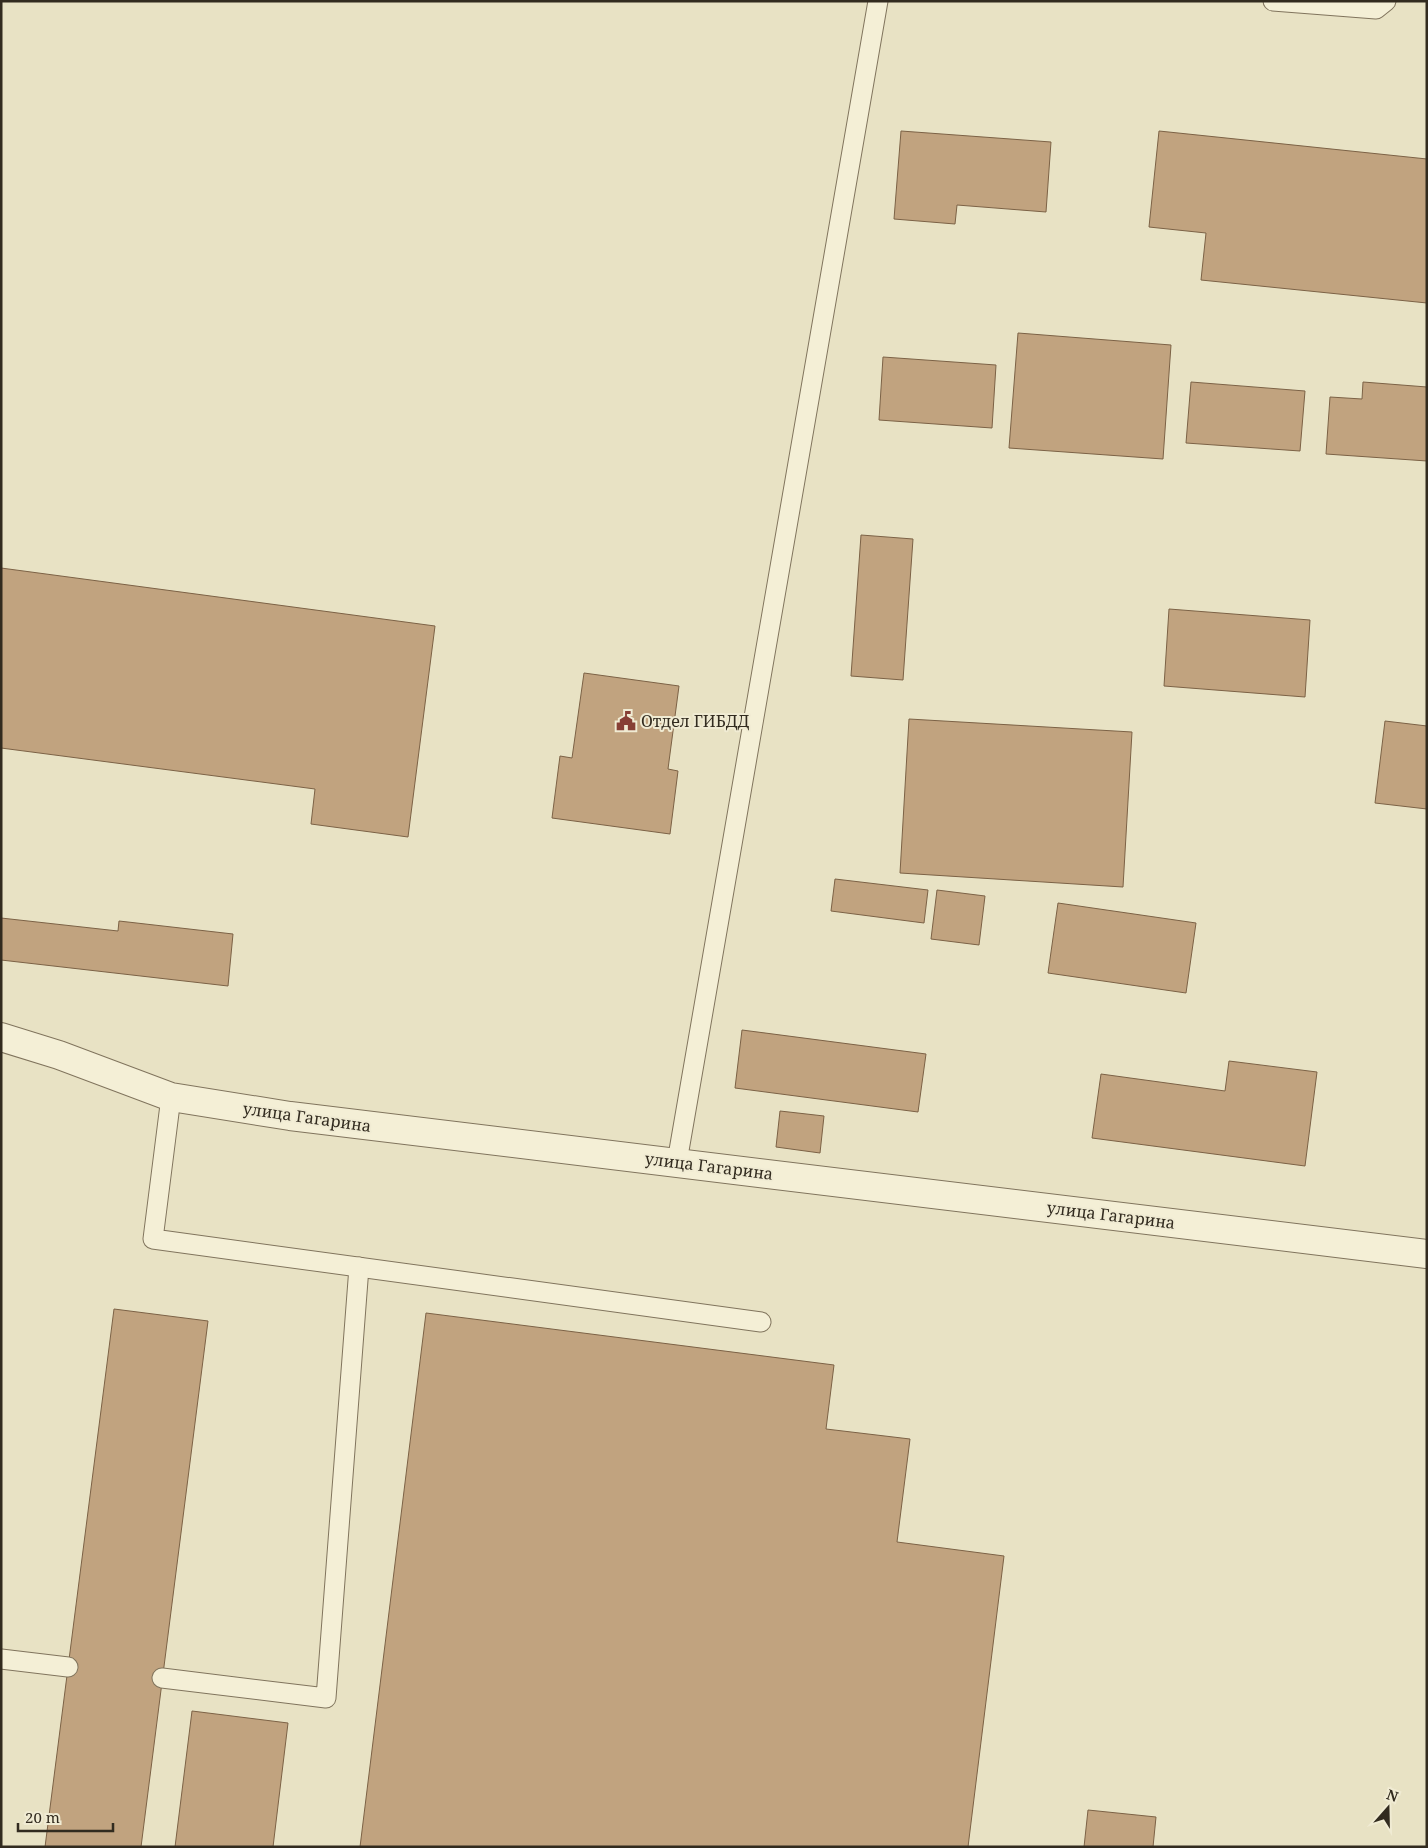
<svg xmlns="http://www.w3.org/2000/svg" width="1428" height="1848" viewBox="0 0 1428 1848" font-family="'Noto Serif',serif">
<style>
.building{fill:#c1a37f;stroke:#7c6246}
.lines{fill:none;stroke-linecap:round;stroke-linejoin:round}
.service-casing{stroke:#80745d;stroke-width:21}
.tertiary-casing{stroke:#80745d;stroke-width:30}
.service{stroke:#f4efd6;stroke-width:19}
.tertiary{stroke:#f4efd6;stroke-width:28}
.labels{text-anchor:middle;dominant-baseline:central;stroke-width:4;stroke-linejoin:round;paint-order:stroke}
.poi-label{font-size:16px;fill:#322b1f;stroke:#f0ebd3;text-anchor:start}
.street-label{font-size:16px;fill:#322b1f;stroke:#f0ebd3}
</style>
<rect width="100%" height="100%" fill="#e8e2c4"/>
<g class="building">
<polygon points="901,131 1051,142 1046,212 957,205 955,224 894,219"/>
<polygon points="1159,131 1427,159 1427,303 1201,280 1206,233 1149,227"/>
<polygon points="1018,333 1171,345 1163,459 1009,448"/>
<polygon points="883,357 996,365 992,428 879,420"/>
<polygon points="1191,382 1305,391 1300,451 1186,443"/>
<polygon points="1363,382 1427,387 1427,461 1326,454 1330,397 1362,399"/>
<polygon points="861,535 913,539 903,680 851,676"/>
<polygon points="1,568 435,626 408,837 311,824 315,789 1,748"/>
<polygon points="1169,609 1310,620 1305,697 1164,686"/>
<polygon points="584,673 679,686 668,769 678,771 670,834 552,818 560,756 572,758"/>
<polygon points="909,719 1132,732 1123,887 900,873"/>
<polygon points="1385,721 1427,726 1427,809 1375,803"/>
<polygon points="835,879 928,890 924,923 831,911"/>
<polygon points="937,890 985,896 979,945 931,939"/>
<polygon points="1058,903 1196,923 1186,993 1048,973"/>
<polygon points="1,918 118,931 119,921 233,934 228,986 1,960"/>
<polygon points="742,1030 926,1054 918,1112 735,1088"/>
<polygon points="1229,1061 1317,1072 1305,1166 1092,1138 1101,1074 1225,1091"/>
<polygon points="780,1111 824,1116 820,1153 776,1147"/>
<polygon points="114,1309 208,1321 141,1847 45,1847"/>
<polygon points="426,1313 834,1365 826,1429 910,1439 897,1542 1004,1556 968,1847 360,1847"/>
<polygon points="192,1711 288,1723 273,1847 175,1847"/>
<polygon points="1088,1810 1156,1817 1153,1847 1084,1847"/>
</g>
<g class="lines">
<defs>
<g id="service">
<polyline points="1273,1 1376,9 1386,1"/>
<polyline points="171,1097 153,1239 761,1322"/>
<polyline points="677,1162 878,1"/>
<polyline points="1,1659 68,1667"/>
<polyline points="162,1678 326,1698 359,1267"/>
</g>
<polyline id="tertiary" points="1,1037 59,1055 171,1097 290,1116 1427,1254"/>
</defs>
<use href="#service" class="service-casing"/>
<use href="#tertiary" class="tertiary-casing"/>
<use href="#service" class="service"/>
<use href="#tertiary" class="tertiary"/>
</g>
<defs>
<symbol id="civic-bare" viewBox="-9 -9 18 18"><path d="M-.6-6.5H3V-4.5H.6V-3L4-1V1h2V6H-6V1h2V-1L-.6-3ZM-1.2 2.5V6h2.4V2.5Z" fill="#873f35" stroke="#f0ebd3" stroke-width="2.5" paint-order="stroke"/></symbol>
</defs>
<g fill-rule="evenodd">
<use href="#civic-bare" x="612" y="707" width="28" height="28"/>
</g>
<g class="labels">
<g class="poi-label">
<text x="641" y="721">Отдел ГИБДД</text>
</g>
<g class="street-label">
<text transform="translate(307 1117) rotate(8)">улица Гагарина</text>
<text transform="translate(709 1166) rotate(7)">улица Гагарина</text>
<text transform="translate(1111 1215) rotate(7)">улица Гагарина</text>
</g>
</g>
<rect width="1428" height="1848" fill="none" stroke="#322b1f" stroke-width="5"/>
<g transform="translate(1388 1808) rotate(20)" stroke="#f0ebd3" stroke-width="4" paint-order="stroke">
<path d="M0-4L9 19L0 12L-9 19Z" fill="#322b1f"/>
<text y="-8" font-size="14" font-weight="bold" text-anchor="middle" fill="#322b1f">N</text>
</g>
<path d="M18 1823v8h95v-8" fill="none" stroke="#322b1f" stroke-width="2.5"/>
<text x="25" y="1823" font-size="15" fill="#322b1f" stroke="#f0ebd3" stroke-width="4" paint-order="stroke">20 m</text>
</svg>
